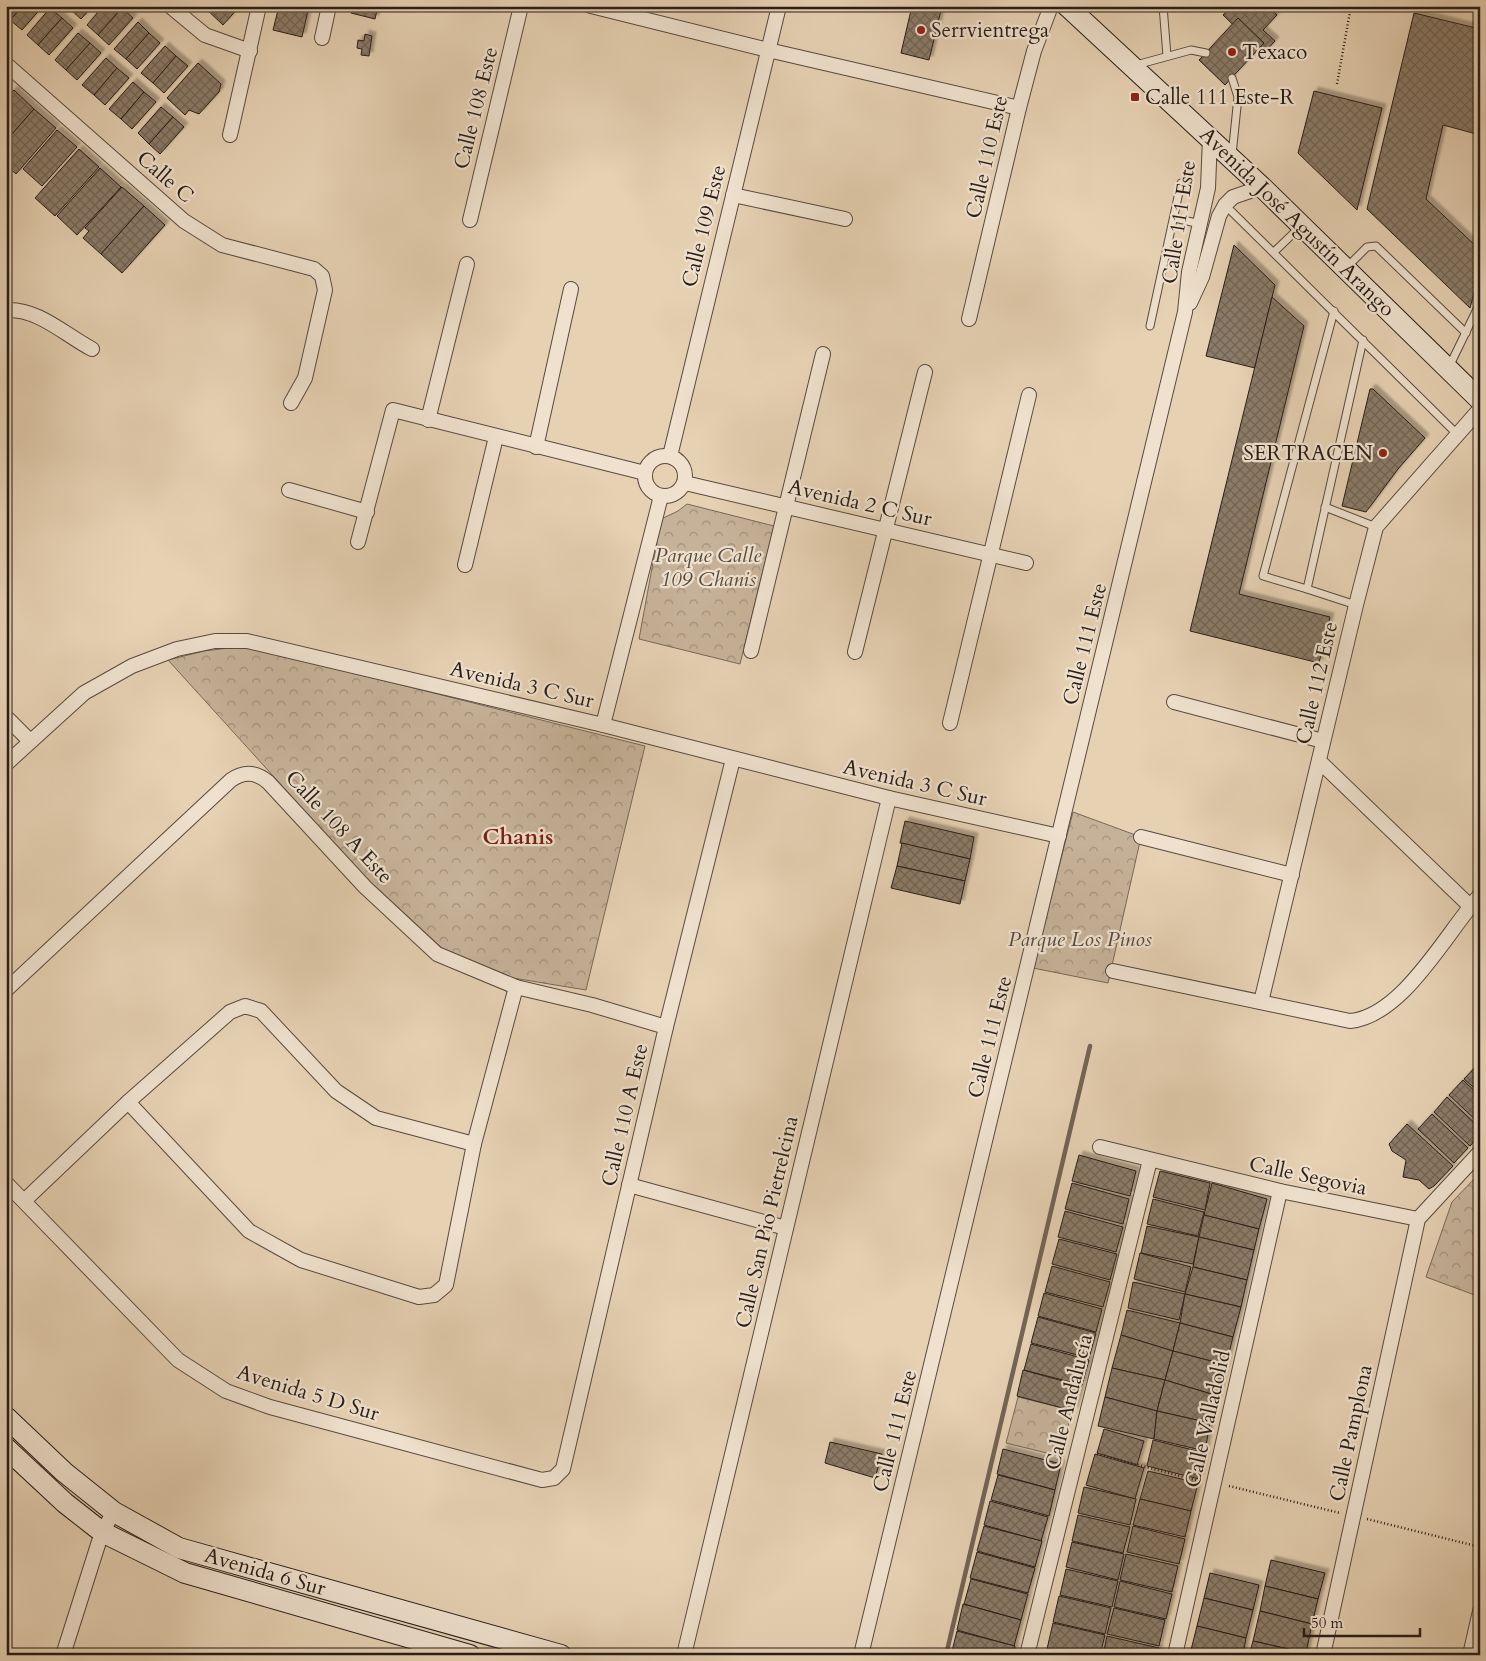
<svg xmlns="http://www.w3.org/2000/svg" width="1486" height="1661" viewBox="0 0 1486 1661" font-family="Cardo,serif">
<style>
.park{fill:url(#park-crowns);stroke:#776858}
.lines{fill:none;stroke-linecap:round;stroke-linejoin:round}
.stream{stroke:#736455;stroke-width:4.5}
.building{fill:url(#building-cross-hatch);stroke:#281d18;filter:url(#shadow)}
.lane-casing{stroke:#584a3f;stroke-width:9}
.street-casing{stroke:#584a3f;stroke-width:16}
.secondary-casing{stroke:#281d18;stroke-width:22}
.path{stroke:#281d18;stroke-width:2.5;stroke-dasharray:1 2.5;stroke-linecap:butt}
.lane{stroke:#efe1ce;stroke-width:7}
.street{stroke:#efe1ce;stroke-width:14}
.secondary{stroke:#efe1ce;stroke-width:20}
.poi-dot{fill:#8f2418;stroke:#efe1ce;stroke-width:2}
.labels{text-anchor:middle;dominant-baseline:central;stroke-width:4.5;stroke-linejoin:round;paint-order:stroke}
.poi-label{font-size:21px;fill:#281d18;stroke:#efe1ce;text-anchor:start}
.street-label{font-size:21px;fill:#281d18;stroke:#efe1ce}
.park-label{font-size:21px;font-style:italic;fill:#574a3f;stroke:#efe1ce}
.neighbourhood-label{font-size:22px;font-weight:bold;fill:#7a1f14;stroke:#efe1ce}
</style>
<defs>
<pattern id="park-crowns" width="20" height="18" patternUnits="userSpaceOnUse" patternTransform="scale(1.25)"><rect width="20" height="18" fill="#c6b299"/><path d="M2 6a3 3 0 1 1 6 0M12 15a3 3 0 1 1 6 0" fill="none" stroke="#a1907c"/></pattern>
<pattern id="building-cross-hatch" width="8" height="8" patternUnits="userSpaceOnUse" patternTransform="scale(1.25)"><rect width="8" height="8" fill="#8b7b69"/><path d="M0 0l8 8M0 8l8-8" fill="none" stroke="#726455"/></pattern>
<filter id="shadow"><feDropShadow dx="4" dy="-4" stdDeviation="1" flood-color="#0004"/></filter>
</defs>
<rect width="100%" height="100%" fill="#e6d1b3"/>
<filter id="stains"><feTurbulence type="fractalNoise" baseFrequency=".004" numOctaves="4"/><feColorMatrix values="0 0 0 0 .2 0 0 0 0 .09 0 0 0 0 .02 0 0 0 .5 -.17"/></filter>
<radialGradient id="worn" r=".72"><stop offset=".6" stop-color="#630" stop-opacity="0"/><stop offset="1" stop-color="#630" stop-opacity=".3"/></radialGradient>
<g class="park">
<polygon points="687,504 774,526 740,664 639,639 661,519 678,511"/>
<polygon points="246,646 645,746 586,990 513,978 443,949 362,874 168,660 204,651"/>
<polygon points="1073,812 1141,837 1108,983 1033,968"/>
<polygon points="1476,1177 1480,1181 1480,1297 1426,1277 1452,1202"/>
<polygon points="1018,1397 1071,1410 1063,1457 1006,1443"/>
</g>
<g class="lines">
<polyline class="stream" points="946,1655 1090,1046"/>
</g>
<g class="building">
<polygon points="6,6 23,6 10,20 6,17"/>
<polygon points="23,6 43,6 22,30 10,20"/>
<polygon points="73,6 93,6 81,19 70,9"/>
<polygon points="103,6 122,8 98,35 87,25"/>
<polygon points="203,6 240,6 223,25"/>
<polygon points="279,6 309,6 302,37 273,30"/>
<polygon points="353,6 378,6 375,19 351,13"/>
<polygon points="912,6 942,6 929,60 901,53"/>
<polygon points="1231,6 1268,6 1277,15 1263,30 1275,41 1263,54 1223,15"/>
<polygon points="50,8 62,18 38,45 27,35"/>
<polygon points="122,8 133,18 109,45 98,35"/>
<polygon points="1414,13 1480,29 1480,135 1443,125 1426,199 1480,250 1480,271 1470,308 1367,209"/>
<polygon points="62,18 73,28 49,55 38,45"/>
<polygon points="1238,18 1264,43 1225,85 1199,60"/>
<polygon points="138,22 149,33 126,59 114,49"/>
<polygon points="78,33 90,43 66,70 55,60"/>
<polygon points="149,33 160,43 137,69 126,59"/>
<polygon points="365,34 372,36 369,56 361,55 362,49 357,48 358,40 364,41"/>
<polygon points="90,43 101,53 77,80 66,70"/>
<polygon points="165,46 176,56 153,83 141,73"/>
<polygon points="176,56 188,66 164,93 153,83"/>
<polygon points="106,58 117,68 94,95 82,85"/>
<polygon points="198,63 221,84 219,92 199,114 189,110 185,115 167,98"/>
<polygon points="117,68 129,78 105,105 94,95"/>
<polygon points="133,82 144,92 121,119 109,109"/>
<polygon points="14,90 34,109 6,141 6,98"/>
<polygon points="1314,91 1382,108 1357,210 1298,153"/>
<polygon points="144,92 156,102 132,129 121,119"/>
<polygon points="161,107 173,117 149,144 138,133"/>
<polygon points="34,109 56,128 16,174 6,165 6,141"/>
<polygon points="173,117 184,127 160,154 149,144"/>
<polygon points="57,130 77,147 42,186 23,169"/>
<polygon points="79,149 99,167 55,216 35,198"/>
<polygon points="100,168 121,187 77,235 57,216"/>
<polygon points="122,187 144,206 101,254 83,238 89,231 85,228"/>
<polygon points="144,206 165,225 122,273 101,254"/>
<polygon points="1234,245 1275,285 1255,368 1206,356"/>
<polygon points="1272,297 1304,326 1239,594 1330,617 1319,663 1190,631"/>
<polygon points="1370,389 1373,389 1425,438 1398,469 1366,512 1342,506"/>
<polygon points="905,821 974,837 970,859 900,843"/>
<polygon points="902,843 970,859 965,881 897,866"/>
<polygon points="897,866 965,881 960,904 891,888"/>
<polygon points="1478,1064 1480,1065 1480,1093 1464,1079"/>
<polygon points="1463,1080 1480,1096 1480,1124 1449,1095"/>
<polygon points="1447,1097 1480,1128 1480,1135 1470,1146 1434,1112"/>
<polygon points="1432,1114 1468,1148 1454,1163 1418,1129"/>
<polygon points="1407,1124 1453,1166 1434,1186 1429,1189 1419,1180 1403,1177 1406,1160 1392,1151 1389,1144"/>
<polygon points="1079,1155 1136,1171 1130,1196 1072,1181"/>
<polygon points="1160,1171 1210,1183 1205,1210 1153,1197"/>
<polygon points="1072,1183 1129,1199 1123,1224 1065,1209"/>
<polygon points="1212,1183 1267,1199 1259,1229 1204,1215"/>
<polygon points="1153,1199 1204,1212 1198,1236 1147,1224"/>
<polygon points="1065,1211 1123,1227 1116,1252 1058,1237"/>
<polygon points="1204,1215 1259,1229 1254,1250 1199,1237"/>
<polygon points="1147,1226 1199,1237 1193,1264 1141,1253"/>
<polygon points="1199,1237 1254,1250 1247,1280 1193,1267"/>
<polygon points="1059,1239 1117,1254 1110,1280 1052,1264"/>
<polygon points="1140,1253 1191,1267 1185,1292 1134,1279"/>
<polygon points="1052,1266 1110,1282 1103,1307 1045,1292"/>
<polygon points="1193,1267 1247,1280 1241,1307 1185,1294"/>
<polygon points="1133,1282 1185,1294 1179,1320 1128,1308"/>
<polygon points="1044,1293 1102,1309 1096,1332 1038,1316"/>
<polygon points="1185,1294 1241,1307 1233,1337 1180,1323"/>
<polygon points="1127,1310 1180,1323 1173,1351 1121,1335"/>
<polygon points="1038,1317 1096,1333 1089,1358 1031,1343"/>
<polygon points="1180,1323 1233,1337 1226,1365 1173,1351"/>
<polygon points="1121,1335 1173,1351 1165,1380 1112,1368"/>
<polygon points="1031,1344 1089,1360 1082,1385 1024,1370"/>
<polygon points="1173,1351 1226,1365 1218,1396 1165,1380"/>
<polygon points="1112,1368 1165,1380 1157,1411 1105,1397"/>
<polygon points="1023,1370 1081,1386 1074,1411 1017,1396"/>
<polygon points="1165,1380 1218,1396 1210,1423 1157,1411"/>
<polygon points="1105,1397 1157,1411 1154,1439 1098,1426"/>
<polygon points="1157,1411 1210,1423 1205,1451 1154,1439"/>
<polygon points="1104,1429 1144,1441 1137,1465 1097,1453"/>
<polygon points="1153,1440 1205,1453 1199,1479 1147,1466"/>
<polygon points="830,1442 882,1454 875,1478 825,1463"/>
<polygon points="1003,1449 1061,1464 1055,1490 997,1474"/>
<polygon points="1095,1454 1144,1468 1135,1499 1086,1485"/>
<polygon points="1148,1471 1198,1483 1191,1511 1140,1499"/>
<polygon points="998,1475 1055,1490 1049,1516 991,1500"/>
<polygon points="1084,1487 1136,1499 1130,1525 1078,1513"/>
<polygon points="1140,1499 1191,1511 1185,1537 1133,1525"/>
<polygon points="990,1501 1048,1517 1041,1541 984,1525"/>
<polygon points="1078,1515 1130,1527 1123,1553 1072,1541"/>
<polygon points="984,1526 1042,1541 1035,1567 977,1551"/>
<polygon points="1133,1526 1185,1539 1179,1564 1127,1552"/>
<polygon points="1072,1542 1124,1554 1118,1580 1066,1567"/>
<polygon points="977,1552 1035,1568 1028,1593 970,1578"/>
<polygon points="1126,1554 1178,1566 1172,1592 1120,1580"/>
<polygon points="1271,1560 1325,1573 1318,1599 1265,1586"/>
<polygon points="1066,1569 1118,1581 1112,1607 1060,1595"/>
<polygon points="1210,1573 1259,1585 1253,1610 1204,1598"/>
<polygon points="971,1579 1028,1594 1021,1620 964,1604"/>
<polygon points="1120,1581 1172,1594 1166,1619 1114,1607"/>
<polygon points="1265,1586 1318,1599 1312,1624 1260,1611"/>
<polygon points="1059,1596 1111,1608 1105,1634 1053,1622"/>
<polygon points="1204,1598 1253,1610 1246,1638 1197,1626"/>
<polygon points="963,1604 1021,1620 1014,1646 957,1630"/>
<polygon points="1114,1608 1165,1620 1159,1646 1107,1634"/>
<polygon points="1260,1611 1312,1624 1306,1653 1253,1641"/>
<polygon points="1053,1623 1105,1635 1100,1655 1071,1655 1047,1649"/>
<polygon points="1197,1626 1246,1638 1243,1655 1190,1654"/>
<polygon points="957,1631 1015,1646 1013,1655 951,1655"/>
<polygon points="1107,1636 1159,1648 1157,1655 1103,1655"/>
<polygon points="1253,1641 1306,1653 1305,1655 1249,1655"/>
<polygon points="1047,1650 1065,1655 1046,1655"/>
</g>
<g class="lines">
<defs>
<g id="lane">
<polyline points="1163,6 1167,56"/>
<polyline points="1136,65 1191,50 1206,53"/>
<polyline points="1232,78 1238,97 1232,155"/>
<polyline points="1225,205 1457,434"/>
<polyline points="1175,218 1200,224"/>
<polyline points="1274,252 1301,226"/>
<polyline points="1346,268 1367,247 1376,246 1466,333"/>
<polyline points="1334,311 1263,576 1307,589 1363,340"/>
<polyline points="1150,326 1181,183"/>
<polyline points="1449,367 1480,303"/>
<polyline points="1325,507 1376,527"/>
<polyline points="1307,589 1356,605"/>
</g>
<g id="street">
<polyline points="170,6 205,35 250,51"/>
<polyline points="591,6 768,50 1019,108"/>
<polyline points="322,38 329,6"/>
<polyline points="6,64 184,221 222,245 314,269 322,276 325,290 305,378 291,403"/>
<polyline points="230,135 259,6"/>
<polyline points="733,195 845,219"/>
<polyline points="470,220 521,6"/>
<polyline points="1190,303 1202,277 1219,216 1225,205 1233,197 1262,187"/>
<path d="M6,310C38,308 65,335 92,349"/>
<polyline points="969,319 1019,108 1034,51 1051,6"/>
<polyline points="428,420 467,264"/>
<polyline points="536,447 571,289"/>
<circle cx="665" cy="476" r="20"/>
<polyline points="670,456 779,6"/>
<polyline points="685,483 1026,563"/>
<polyline points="289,490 367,512"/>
<polyline points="358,542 393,410 645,473"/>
<polyline points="465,565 496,437"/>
<polyline points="751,651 823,354"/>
<polyline points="855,652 925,372"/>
<polyline points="1174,702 1323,741"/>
<polyline points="6,717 30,741"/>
<polyline points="950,723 1029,395"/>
<polyline points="603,725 661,496"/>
<polyline points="1319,761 1470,906"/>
<polyline points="6,764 84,693 132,666 177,649 215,641 247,641 603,725 889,798 1059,836"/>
<polyline points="1141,837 1292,875"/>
<path d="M1113,971L1350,1021C1403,1016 1446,933 1480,895"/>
<path d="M6,990L231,780C244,771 256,772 268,782L365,887L437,954L516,987L592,1005L666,1027"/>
<polyline points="1261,1002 1356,605 1376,527 1480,409"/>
<polyline points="128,1102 249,1231 301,1260 419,1297 434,1295 446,1285 474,1144 516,987"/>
<polyline points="1100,1147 1280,1191 1418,1219"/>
<polyline points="6,1183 178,1360 226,1391 270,1407 542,1480 554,1478 563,1469 666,1027 733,759"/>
<polyline points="629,1185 786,1228"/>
<polyline points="24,1201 128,1102 230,1012 245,1006 261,1011 336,1091 376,1118 474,1144"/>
<polyline points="63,1655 102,1532 114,1512"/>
<polyline points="684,1655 889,798"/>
<polyline points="861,1655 1185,312 1189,272 1208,188 1210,137"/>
<polyline points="1027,1655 1150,1160"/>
<polyline points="1175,1655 1280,1191"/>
<polyline points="1323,1655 1418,1219 1480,1152"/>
<polyline points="1470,1655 1480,1611"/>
</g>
<g id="secondary">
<polyline points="1067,6 1262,187 1480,400"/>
<polyline points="6,1417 64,1472 114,1512 179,1548 561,1655"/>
<polyline points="6,1448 65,1503 102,1532 185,1573 470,1655"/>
</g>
</defs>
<use href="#lane" class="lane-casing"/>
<use href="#street" class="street-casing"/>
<use href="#secondary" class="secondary-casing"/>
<g class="path">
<polyline points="1337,84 1351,6"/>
<polyline points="1097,1454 1199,1481"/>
<polyline points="1229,1486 1340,1513"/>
<polyline points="1367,1519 1480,1547"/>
</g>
<use href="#lane" class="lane"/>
<use href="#street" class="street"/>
<use href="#secondary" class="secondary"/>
</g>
<g class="poi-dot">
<circle cx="921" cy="30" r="5"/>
<circle cx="1232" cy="52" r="5"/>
<rect x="1130" y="92" width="10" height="10" rx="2.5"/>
<circle cx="1383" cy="453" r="5"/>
</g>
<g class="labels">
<g class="poi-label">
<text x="931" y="30">Serrvientrega</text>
<text x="1242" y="52">Texaco</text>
<text x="1145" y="97">Calle 111 Este-R</text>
<text x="1373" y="453" text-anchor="end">SERTRACEN</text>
</g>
<g class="street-label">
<text transform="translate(476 108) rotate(-76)">Calle 108 Este</text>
<text transform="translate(987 157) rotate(-77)">Calle 110 Este</text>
<text transform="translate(165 177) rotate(41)">Calle C</text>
<text transform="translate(1179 222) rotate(-81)">Calle 111 Este</text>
<text transform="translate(1297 222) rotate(44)">Avenida José Agustín Arango</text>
<text transform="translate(704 226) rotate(-76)">Calle 109 Este</text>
<text transform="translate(860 503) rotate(13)">Avenida 2 C Sur</text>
<text transform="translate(1085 644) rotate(-76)">Calle 111 Este</text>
<text transform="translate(1317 683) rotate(-77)">Calle 112 Este</text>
<text transform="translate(522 685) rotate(13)">Avenida 3 C Sur</text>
<text transform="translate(915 783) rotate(13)">Avenida 3 C Sur</text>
<text transform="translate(339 827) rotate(47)">Calle 108 A Este</text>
<text transform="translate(990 1037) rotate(-76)">Calle 111 Este</text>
<text transform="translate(625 1115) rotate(-77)">Calle 110 A Este</text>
<text transform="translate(1308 1176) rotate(12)">Calle Segovia</text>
<text transform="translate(767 1222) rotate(-77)">Calle San Pio Pietrelcina</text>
<text transform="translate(308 1393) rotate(17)">Avenida 5 D Sur</text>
<text transform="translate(1069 1402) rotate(-76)">Calle Andalucía</text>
<text transform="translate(1208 1419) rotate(-77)">Calle Valladolid</text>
<text transform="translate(895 1431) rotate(-76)">Calle 111 Este</text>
<text transform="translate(1351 1433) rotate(-78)">Calle Pamplona</text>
<text transform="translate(265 1572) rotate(16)">Avenida 6 Sur</text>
</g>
<g class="park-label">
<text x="708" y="555">Parque Calle<tspan x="708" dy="24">109 Chanis</tspan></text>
<text x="1080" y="939">Parque Los Pinos</text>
</g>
<g class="neighbourhood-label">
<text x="518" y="837">Chanis</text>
</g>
</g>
<rect width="1486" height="1661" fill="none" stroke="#e6d1b3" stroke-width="25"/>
<rect x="8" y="8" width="1471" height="1646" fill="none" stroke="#281d18" stroke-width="2.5"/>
<rect x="12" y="12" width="1461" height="1636" fill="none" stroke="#281d18"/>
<path d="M1304 1628v8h116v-8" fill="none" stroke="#281d18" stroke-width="2.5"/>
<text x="1311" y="1628" font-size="15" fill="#281d18" stroke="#efe1ce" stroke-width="4" paint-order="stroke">50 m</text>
<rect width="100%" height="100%" filter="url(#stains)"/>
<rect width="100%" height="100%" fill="url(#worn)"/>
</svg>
